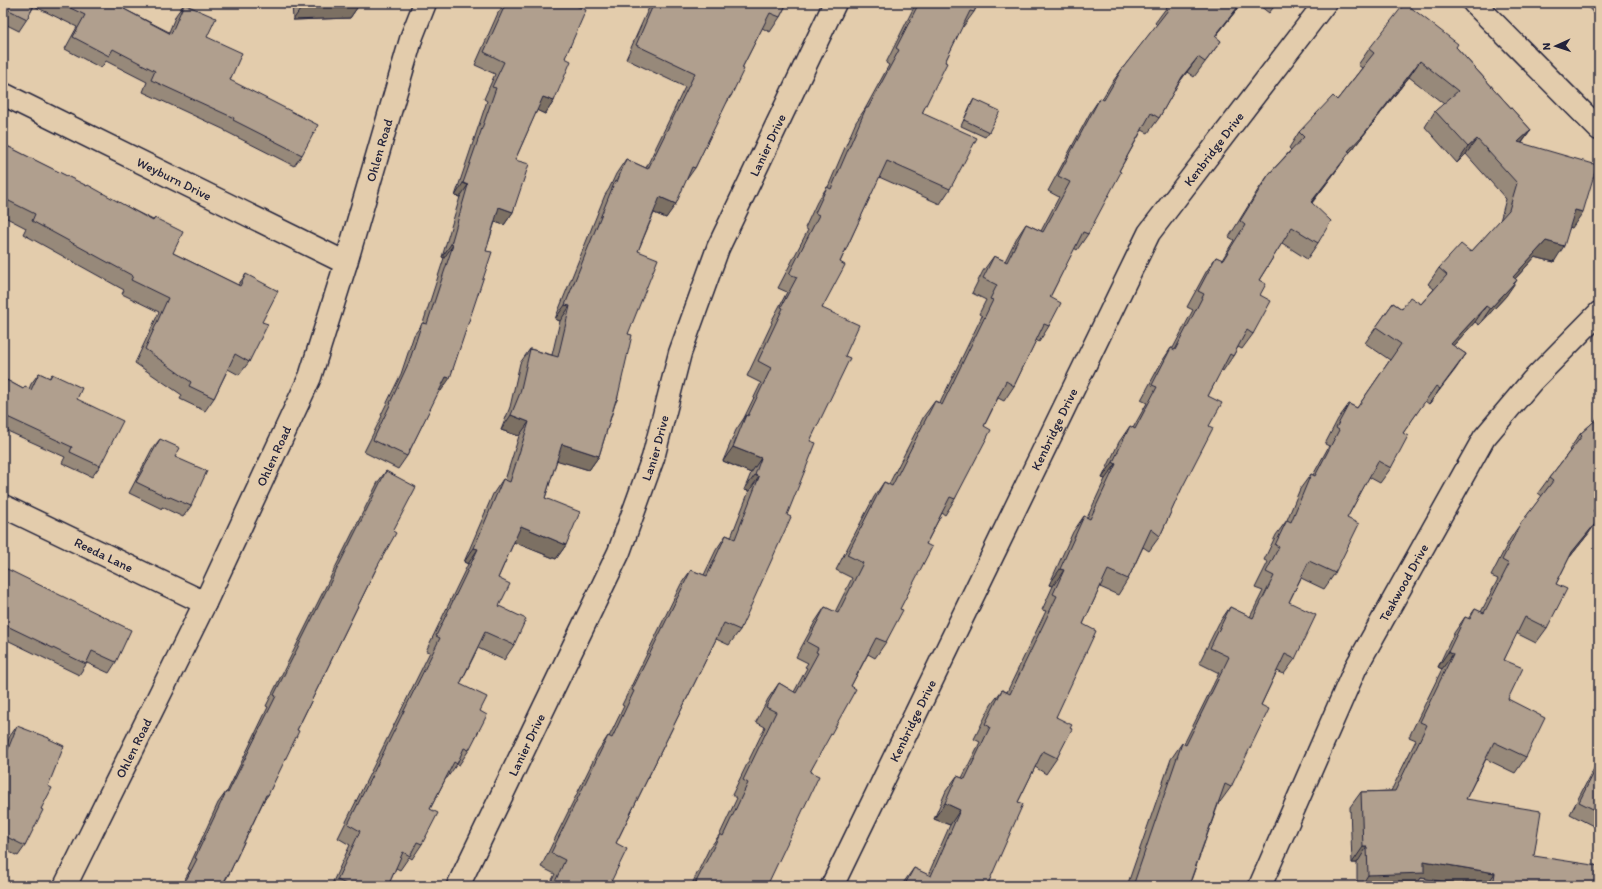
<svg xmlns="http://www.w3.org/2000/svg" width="1602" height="889" viewBox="0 0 1602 889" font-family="Itim,sans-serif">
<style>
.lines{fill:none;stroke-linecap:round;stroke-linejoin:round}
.minor-casing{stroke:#22223b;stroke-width:25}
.minor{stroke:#e3ccac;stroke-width:22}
.wall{fill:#97897a;stroke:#22223b}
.shaded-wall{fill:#7b6f63;stroke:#22223b}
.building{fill:#b09f8e;stroke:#22223b}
.labels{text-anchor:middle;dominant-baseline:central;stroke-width:3;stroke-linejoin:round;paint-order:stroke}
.street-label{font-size:13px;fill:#22223b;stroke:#e3ccac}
</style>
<rect width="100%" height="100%" fill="#e3ccac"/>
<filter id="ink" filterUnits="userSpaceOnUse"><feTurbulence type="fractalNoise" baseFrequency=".025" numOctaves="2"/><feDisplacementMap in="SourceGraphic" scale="8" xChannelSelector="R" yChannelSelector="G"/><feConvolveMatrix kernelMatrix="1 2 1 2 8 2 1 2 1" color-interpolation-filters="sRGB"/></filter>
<g filter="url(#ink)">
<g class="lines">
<defs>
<g id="minor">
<polyline points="1474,3 1599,129"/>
<path id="s1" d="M3,94L346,263"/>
<path id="s2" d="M3,506L205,603"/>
<path id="s3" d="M65,886L205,603L310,377L346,263L412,36L425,3"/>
<path id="s4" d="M458,886L619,552L653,458L680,353L718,248L835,3"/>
<path id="s5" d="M832,886L1149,233L1325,3"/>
<path id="s6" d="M1260,886L1355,669L1484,438L1532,381L1599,313"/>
</g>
</defs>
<use href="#minor" class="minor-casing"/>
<use href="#minor" class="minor"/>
</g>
<g class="wall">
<polygon points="3,3 128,3 124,9 169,32 176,15 184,4 207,37 230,80 302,155 294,166 225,131 225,130 143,92 147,82 106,61 101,68 65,49 77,27 34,6 27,19 19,31 3,23"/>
<polygon points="292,3 359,3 359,5 350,18 293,20"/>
<polygon points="505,3 512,3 520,6 521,3 578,3 577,6 565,58 554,101 545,114 537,110 515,160 513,212 504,225 495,222 441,391 439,390 407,456 398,469 364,452 382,416 381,415 401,374 414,335 423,323 444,258 442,257 460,197 455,196 487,101 484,99 495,74 475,65 498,13"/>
<polygon points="651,3 787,3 780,17 770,32 762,28 742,68 731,96 725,105 695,168 685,182 666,218 654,213 638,251 628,334 617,400 615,404 599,456 589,470 557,460 545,498 566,545 556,559 514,542 498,578 499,606 514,645 504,660 478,648 460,684 480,711 469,750 459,765 457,764 447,778 446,778 430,809 422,844 412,859 409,857 400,870 396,868 388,886 331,886 350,845 338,838 430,652 426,651 468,564 464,562 493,494 503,479 505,480 519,436 501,430 510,407 520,363 530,349 552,355 560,321 555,319 605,195 609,189 616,174 626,159 646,168 685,87 626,59"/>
<polygon points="911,3 978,3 974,12 963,27 962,26 945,62 922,113 950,189 940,204 879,177 840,262 822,308 845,356 810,441 740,630 729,645 716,639 616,843 609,886 549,886 555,874 541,867 598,751 608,736 609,737 624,706 622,705 681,584 691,570 704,575 716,550 726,535 731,537 749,491 744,490 751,473 723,461 736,430 744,418 761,383 747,376 772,323 771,322 787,292 778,288 808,230 805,228 817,202 827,187 828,187 856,122 865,109 889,65 886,63 915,5"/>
<polygon points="1170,3 1242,3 1215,37 1221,41 1194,77 1187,72 1179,82 1159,118 1148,133 1142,130 1119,171 1088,234 1077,250 1074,248 1050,297 1049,326 1039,342 1036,340 1014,386 1004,401 998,398 984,426 955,499 945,515 942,513 926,544 886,642 875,658 868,654 851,686 810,772 767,886 691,886 709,849 720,834 737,798 732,795 765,727 756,722 768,699 779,683 794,692 807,668 805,667 808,663 796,657 815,622 825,607 835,612 852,578 836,570 874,497 884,482 889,484 924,416 935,401 940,403 982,316 979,314 986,300 972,293 983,271 994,256 1005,261 1016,239 1026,224 1041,231 1059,197 1048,191 1090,113 1100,98 1102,99 1111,84 1122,69 1157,25 1155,23"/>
<polygon points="1256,3 1277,3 1269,13"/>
<polygon points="1584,3 1599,3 1599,19"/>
<polygon points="1456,47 1531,130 1522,143 1572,228 1570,227 1554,262 1535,257 1515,279 1506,296 1479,325 1475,322 1453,346 1466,354 1429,404 1425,401 1403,433 1391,468 1380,483 1369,477 1347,518 1335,573 1324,589 1301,578 1289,602 1295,659 1284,674 1277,671 1261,705 1231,787 1220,802 1219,802 1189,886 1127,886 1171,759 1182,743 1184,744 1219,673 1199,663 1219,623 1230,607 1250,617 1263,591 1255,588 1268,562 1264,560 1276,535 1287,520 1300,489 1311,474 1313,475 1329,446 1325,444 1338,419 1349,404 1357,408 1390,360 1365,343 1393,303 1402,309 1421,304 1434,289 1428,284 1439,268 1471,252 1500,221 1506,199 1466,154 1457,163 1425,127 1435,111 1444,104 1409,77 1352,150 1347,155 1339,167 1312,203 1318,243 1307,259 1282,243 1259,280 1260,295 1253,334 1242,349 1238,347 1233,356 1223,371 1221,370 1208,396 1209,426 1160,536 1149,551 1143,547 1128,579 1118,595 1100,587 1083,624 1056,717 1070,728 1057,758 1046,774 1035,767 1018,802 987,886 901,886 914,868 928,875 950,825 934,819 946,791 957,776 962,778 980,742 974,739 991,705 1002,690 1007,692 1046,611 1042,610 1053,586 1049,585 1073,532 1084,516 1087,518 1105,479 1102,478 1119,442 1130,426 1133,428 1147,403 1141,400 1161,363 1171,348 1173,348 1193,310 1187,307 1206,272 1216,257 1222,260 1234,240 1229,237 1258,190 1269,174 1291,150 1289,148 1299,132 1337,100 1362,68 1358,65 1369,49"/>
<polygon points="974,99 989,132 985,137 961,126 971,104"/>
<polygon points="3,144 153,220 155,218 173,253 238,285 246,274 262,322 249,362 239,375 228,369 214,398 205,411 180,399 182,395 135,363 159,312 122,294 124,290 23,234 26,228 3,216"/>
<polygon points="39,373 49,378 52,374 77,399 100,466 92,477 62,463 65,457 3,429 3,378 23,389 25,386 29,389 31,384"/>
<polygon points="1599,417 1594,512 1589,533 1569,558 1556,584 1547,628 1536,643 1516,633 1504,660 1508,699 1526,757 1515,773 1486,759 1466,799 1534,856 1599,886 1467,886 1421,878 1415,886 1357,886 1357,863 1352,863 1350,807 1361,792 1391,791 1416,740 1409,737 1442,669 1438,667 1454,633 1465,617 1468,619 1475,609 1481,612 1498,579 1491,576 1510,539 1521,523 1542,496 1538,493 1549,478 1570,451 1569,450 1580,434"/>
<polygon points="160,439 175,457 191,506 183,517 162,507 162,509 129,493 152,449"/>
<polygon points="386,471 393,531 377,567 297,730 268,795 263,802 229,874 222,886 181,886 190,870 188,869 218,803 226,792 227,792 268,707 266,706 378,482"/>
<polygon points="3,567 116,662 109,673 87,663 79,675 3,638"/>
<polygon points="17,726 48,786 41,809 25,846 18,856 3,849 3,754 10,736"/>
<polygon points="1599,759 1599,829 1570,814"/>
</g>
<g class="shaded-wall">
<polygon points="1241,3 1242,3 1204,51 1215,36"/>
<polygon points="359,5 350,18 293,20 302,7"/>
<polygon points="1198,57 1187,72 1172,92 1182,77"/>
<polygon points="1420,61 1409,77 1352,150 1347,155 1339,167 1300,218 1348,151"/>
<polygon points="543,97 554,101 545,114 534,109"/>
<polygon points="1531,130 1520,145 1518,142"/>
<polygon points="1477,139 1466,154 1457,163 1468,147"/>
<polygon points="463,183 468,185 460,197 455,196"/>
<polygon points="660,197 676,204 666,218 650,211"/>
<polygon points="499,207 513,212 504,225 490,220"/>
<polygon points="1575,210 1583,212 1572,228 1564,225"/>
<polygon points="1546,241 1564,246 1554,262 1535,257 1503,292 1513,277"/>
<polygon points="451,244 453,245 444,258 442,257"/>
<polygon points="1517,280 1506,296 1479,325 1490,309"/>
<polygon points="565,305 570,306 560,321 555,319"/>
<polygon points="1486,306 1475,322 1440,360 1451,344"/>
<polygon points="1466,354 1455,370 1429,404 1440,389"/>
<polygon points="446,377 450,378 441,391 437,390"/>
<polygon points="511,415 529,422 519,436 501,430"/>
<polygon points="562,444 599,456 589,470 552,459"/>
<polygon points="733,447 761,458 751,473 723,461"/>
<polygon points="1113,462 1116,464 1105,479 1102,478"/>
<polygon points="755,475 759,477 749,491 744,490"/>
<polygon points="1599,504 1599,506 1582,527 1593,511"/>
<polygon points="1599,519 1589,533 1561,568 1572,552"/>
<polygon points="521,526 566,545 556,559 511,541"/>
<polygon points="474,548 478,549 468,564 464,562"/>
<polygon points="1060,569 1064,570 1053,586 1049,585"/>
<polygon points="1448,652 1453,654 1442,669 1438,667"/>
<polygon points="945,803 960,810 950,825 934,819"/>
<polygon points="1363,847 1367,847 1357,863 1352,863"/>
<polygon points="1424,861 1495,873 1486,886 1467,886 1421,878 1415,886 1361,886 1368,875"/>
</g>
<g class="building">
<polygon points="3,3 35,3 27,19 3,7"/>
<polygon points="60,3 128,3 124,9 171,34 184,4 216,18 207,37 242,53 230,80 318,125 302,155 233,120 234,118 151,80 155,71 113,49 109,56 73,37 85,15"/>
<polygon points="302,3 359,3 359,5 302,7"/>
<polygon points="506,3 512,3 522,7 524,3 578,3 577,6 586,10 565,58 571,61 554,101 543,97 515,160 529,164 513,212 499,207 486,251 492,252 450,378 446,377 407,456 373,440 391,403 390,403 409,362 422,323 427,324 453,245 451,244 468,185 463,183 496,88 492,87 504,62 484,52"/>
<polygon points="654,3 787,3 780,17 770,13 742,68 744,69 731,96 730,96 695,168 692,167 676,204 660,197 638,251 658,259 628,334 632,335 617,400 616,400 599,456 562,444 545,498 580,512 566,545 521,526 498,578 510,584 499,606 526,619 514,645 485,632 460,684 487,697 480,711 487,715 469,750 464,748 457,764 454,762 430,809 438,813 422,844 417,842 410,856 403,852 388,886 351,886 337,880 360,831 348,824 440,638 436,636 478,549 474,548 503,479 510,482 529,422 511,415 520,393 530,349 558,357 570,306 565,305 615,181 617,182 626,159 648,169 695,73 636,45"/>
<polygon points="919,3 978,3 974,12 970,11 945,62 947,63 922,113 977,138 950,189 887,161 840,262 845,265 822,308 859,325 845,356 850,358 810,441 816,443 787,515 791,517 740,630 724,623 616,843 627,849 609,886 553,886 565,860 551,853 608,736 612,738 634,691 632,690 691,570 707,576 726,535 735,539 759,477 755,475 761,458 733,447 746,415 748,416 771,368 758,361 783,308 781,307 797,277 789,274 819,215 815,213 827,187 831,189 866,108 868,108 899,50 896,48"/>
<polygon points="1170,3 1241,3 1215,36 1221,41 1205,62 1198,57 1182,77 1159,118 1151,113 1119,171 1121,172 1088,234 1083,232 1050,297 1061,303 1049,326 1044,324 1014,386 1006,381 984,426 991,430 955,499 950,497 926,544 932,547 900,609 903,610 886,642 876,638 851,686 856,689 810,772 819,776 767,886 694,886 720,834 723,836 748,783 743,780 776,712 766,707 779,683 796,693 818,653 816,652 818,648 807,642 825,607 838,613 863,563 847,555 884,482 892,486 935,401 942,405 993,300 990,299 997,285 983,278 994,256 1007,262 1026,224 1043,232 1070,182 1058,176 1100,98 1104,100 1122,69 1168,10 1166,8"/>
<polygon points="1405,3 1458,44 1456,47 1531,130 1518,142 1597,165 1583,212 1575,210 1564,246 1546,241 1513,277 1517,280 1490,309 1486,306 1451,344 1466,354 1440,389 1436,386 1403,433 1408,436 1391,468 1378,461 1347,518 1359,524 1335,573 1309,561 1289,602 1316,615 1295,659 1285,654 1261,705 1269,709 1231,787 1225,784 1189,885 1187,884 1186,886 1133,886 1182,743 1186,745 1229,657 1210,648 1230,607 1253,618 1274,576 1266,572 1279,547 1275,545 1287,520 1291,522 1311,474 1315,476 1339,430 1336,428 1349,404 1357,408 1401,344 1376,327 1393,303 1402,309 1410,297 1421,304 1447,275 1439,268 1461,244 1471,252 1509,210 1517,183 1477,139 1468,147 1435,111 1458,91 1420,61 1363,135 1348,151 1350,152 1311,202 1331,221 1318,243 1292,227 1259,280 1266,284 1260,295 1271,301 1253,334 1247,330 1233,356 1230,354 1208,396 1222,403 1209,426 1213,428 1182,488 1160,536 1151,529 1128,579 1108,570 1083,624 1096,631 1056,717 1072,725 1070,728 1072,729 1057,758 1043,751 1018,802 1023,804 987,886 904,886 914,868 931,876 960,810 945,803 957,776 965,779 990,727 985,724 1002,690 1010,694 1057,596 1053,594 1064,570 1060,569 1084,516 1090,519 1116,464 1113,462 1130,426 1135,429 1157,387 1152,385 1171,348 1175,350 1204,294 1198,291 1216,257 1223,260 1245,225 1240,221 1269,174 1304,137 1299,132 1333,96 1337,100 1374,53 1369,49"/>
<polygon points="974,99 1000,111 989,132 964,120"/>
<polygon points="3,144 87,186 88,185 153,221 155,218 183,232 173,253 240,286 246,274 278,291 262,322 268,324 249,362 235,354 214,398 189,386 191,382 145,349 168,298 131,280 133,276 32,221 35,214 3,198"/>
<polygon points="39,373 50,378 52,374 82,388 77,399 123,421 100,466 70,452 72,447 3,415 3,378 23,389 25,386 31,390"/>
<polygon points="1599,417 1599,504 1593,511 1599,516 1599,519 1572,552 1556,584 1567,589 1547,628 1525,617 1504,660 1523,668 1508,699 1545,718 1526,757 1494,742 1466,799 1541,811 1534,856 1599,866 1599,886 1493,886 1495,873 1424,861 1424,873 1368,875 1367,847 1363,847 1361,792 1395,791 1427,725 1420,722 1453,654 1448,652 1465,617 1470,619 1475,609 1484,613 1509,564 1502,560 1521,523 1553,481 1549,478 1582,436 1580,434"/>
<polygon points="160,439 180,448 175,457 207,471 191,506 170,497 169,498 136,482"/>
<polygon points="386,471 416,487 393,531 396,533 377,567 297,730 299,731 268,795 266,795 229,874 228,874 222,886 183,886 197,859 195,858 226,792 228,793 276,696 274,695"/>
<polygon points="3,567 131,630 116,662 92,651 86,664 3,624"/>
<polygon points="17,726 49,738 49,739 64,746 48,786 52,788 41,809 43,810 25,846 3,835 3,762"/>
<polygon points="1599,763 1599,812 1579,802"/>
<polygon points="1112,883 1123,886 1111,886"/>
</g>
</g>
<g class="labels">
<g class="street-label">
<text stroke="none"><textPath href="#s4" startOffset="805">Lanier Drive</textPath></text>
<text stroke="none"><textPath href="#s5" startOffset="832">Kenbridge Drive</textPath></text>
<text stroke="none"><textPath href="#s3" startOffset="802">Ohlen Road</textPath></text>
<text stroke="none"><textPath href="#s1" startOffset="191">Weyburn Drive</textPath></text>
<text stroke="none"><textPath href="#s5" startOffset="508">Kenbridge Drive</textPath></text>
<text stroke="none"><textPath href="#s4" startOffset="481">Lanier Drive</textPath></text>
<text stroke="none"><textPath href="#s3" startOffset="478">Ohlen Road</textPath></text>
<text stroke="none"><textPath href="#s2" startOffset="112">Reeda Lane</textPath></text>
<text stroke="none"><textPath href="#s6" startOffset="336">Teakwood Drive</textPath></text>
<text stroke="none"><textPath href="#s5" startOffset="184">Kenbridge Drive</textPath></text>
<text stroke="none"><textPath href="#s4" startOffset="157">Lanier Drive</textPath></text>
<text stroke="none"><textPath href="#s3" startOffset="154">Ohlen Road</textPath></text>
</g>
</g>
<rect width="1602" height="889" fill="none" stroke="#e3ccac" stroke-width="16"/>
<rect x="8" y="8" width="1586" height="873" fill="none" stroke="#22223b" stroke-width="1.5" filter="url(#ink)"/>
<g transform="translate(1556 46) rotate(267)" stroke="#e3ccac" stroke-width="3" paint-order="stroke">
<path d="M0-3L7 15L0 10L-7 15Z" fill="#22223b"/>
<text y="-6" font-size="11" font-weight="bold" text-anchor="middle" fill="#22223b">N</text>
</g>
</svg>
